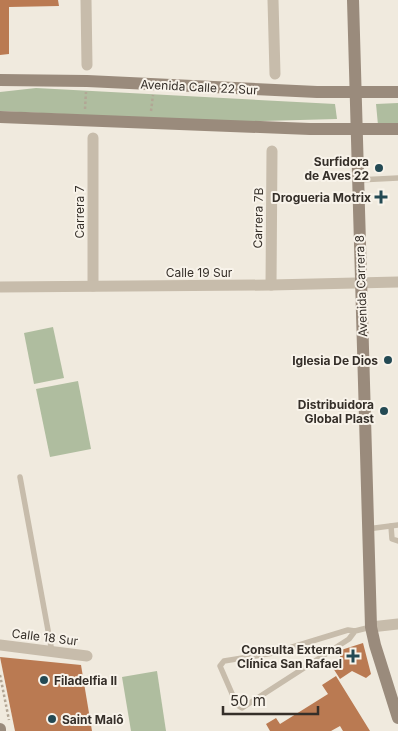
<svg xmlns="http://www.w3.org/2000/svg" width="398" height="731" viewBox="0 0 398 731" font-family="Inter,sans-serif">
<style>
.green{fill:#afbd9f}
.building{fill:#ba7a52}
.lines{fill:none;stroke-linecap:round;stroke-linejoin:round}
.path{stroke:#b2a695;stroke-width:2.5;stroke-dasharray:2.5 2.5;stroke-linecap:butt}
.service{stroke:#c7bcab;stroke-width:5.5}
.minor{stroke:#c7bcab;stroke-width:11}
.secondary{stroke:#9a8b7c;stroke-width:12}
.poi-dot{fill:#234953;stroke:#f8f3ea;stroke-width:2}
.labels{text-anchor:middle;dominant-baseline:central;stroke-width:4;stroke-linejoin:round;paint-order:stroke}
.street-label{font-size:12px;fill:#352f29;stroke:#f8f3ea}
.poi-label{font-size:12px;font-weight:bold;fill:#352f29;stroke:#f8f3ea;text-anchor:end}
</style>
<rect width="100%" height="100%" fill="#f0eade"/>
<g class="green">
<polygon points="36,88 335,104 337,119 231,122 0,111 0,92"/>
<polygon points="398,103 398,124 378,125 376,104"/>
<polygon points="53,327 64,378 34,384 24,333"/>
<polygon points="78,381 91,449 50,457 36,389"/>
<polygon points="157,671 166,731 131,731 122,677"/>
</g>
<g class="building">
<polygon points="0,0 58,0 59,6 9,7 9,54 0,55"/>
<polygon points="363,643 371,674 366,678 352,671 340,679 333,668 342,661 338,651"/>
<polygon points="0,657 81,665 92,731 15,731"/>
<polygon points="336,676 370,731 343,731 340,726 331,731 270,731 266,724 276,718 280,724 328,694 322,685"/>
</g>
<g class="lines">
<g class="path">
<polyline points="85,109 86,92"/>
<polyline points="151,111 153,95"/>
<polyline points="0,675 9,720"/>
</g>
<g class="service">
<polyline points="358,180 398,178"/>
<polyline points="20,477 52,652"/>
<polyline points="391,526 392,539 398,541"/>
<polyline points="367,529 398,525"/>
<polyline points="355,631 349,639 242,708 237,705 220,666 224,661 273,653 348,630 355,631 371,627"/>
</g>
<g class="minor">
<polyline points="86,0 87,65"/>
<polyline points="273,0 275,74"/>
<polyline points="93,138 93,286"/>
<polyline points="271,285 272,151"/>
<polyline points="0,287 271,285 398,282"/>
<polyline points="371,627 398,624"/>
<polyline points="0,645 87,656"/>
</g>
<g class="secondary">
<polyline points="353,0 371,627 375,645 398,718"/>
<polyline points="0,80 87,81 317,92 398,92"/>
<polyline points="0,117 310,129 398,129"/>
<polyline points="0,729 0,731"/>
</g>
</g>
<g class="poi-dot">
<circle cx="379" cy="168" r="5"/>
<path d="M378.5 189.5h5v5h5v5h-5v5h-5v-5h-5v-5h5z"/>
<circle cx="388" cy="360" r="5"/>
<circle cx="384" cy="411" r="5"/>
<path d="M350.5 648.5h5v5h5v5h-5v5h-5v-5h-5v-5h5z"/>
<circle cx="44" cy="680" r="5"/>
<circle cx="52" cy="719" r="5"/>
</g>
<g class="labels">
<g class="street-label">
<text transform="translate(199 87) rotate(3)">Avenida Calle 22 Sur</text>
<text transform="translate(79 212) rotate(-90)">Carrera 7</text>
<text transform="translate(258 218) rotate(-89)">Carrera 7B</text>
<text x="199" y="272">Calle 19 Sur</text>
<text transform="translate(361 286) rotate(-92)">Avenida Carrera 8</text>
<text transform="translate(45 637) rotate(7)">Calle 18 Sur</text>
</g>
<g class="poi-label">
<text x="369" y="161">Surfidora<tspan x="369" dy="14">de Aves 22</tspan></text>
<text x="371" y="197">Drogueria Motrix</text>
<text x="378" y="360">Iglesia De Dios</text>
<text x="374" y="404">Distribuidora<tspan x="374" dy="14">Global Plast</tspan></text>
<text x="342" y="649">Consulta Externa<tspan x="342" dy="14">Clínica San Rafael</tspan></text>
<text x="54" y="680" text-anchor="start">Filadelfia II</text>
<text x="62" y="719" text-anchor="start">Saint Malô</text>
</g>
</g>
<path d="M223 706v8h95v-8" fill="none" stroke="#352f29" stroke-width="2.5"/>
<text x="230" y="706" font-size="15" fill="#352f29" stroke="#f8f3ea" stroke-width="4" paint-order="stroke">50 m</text>
</svg>
